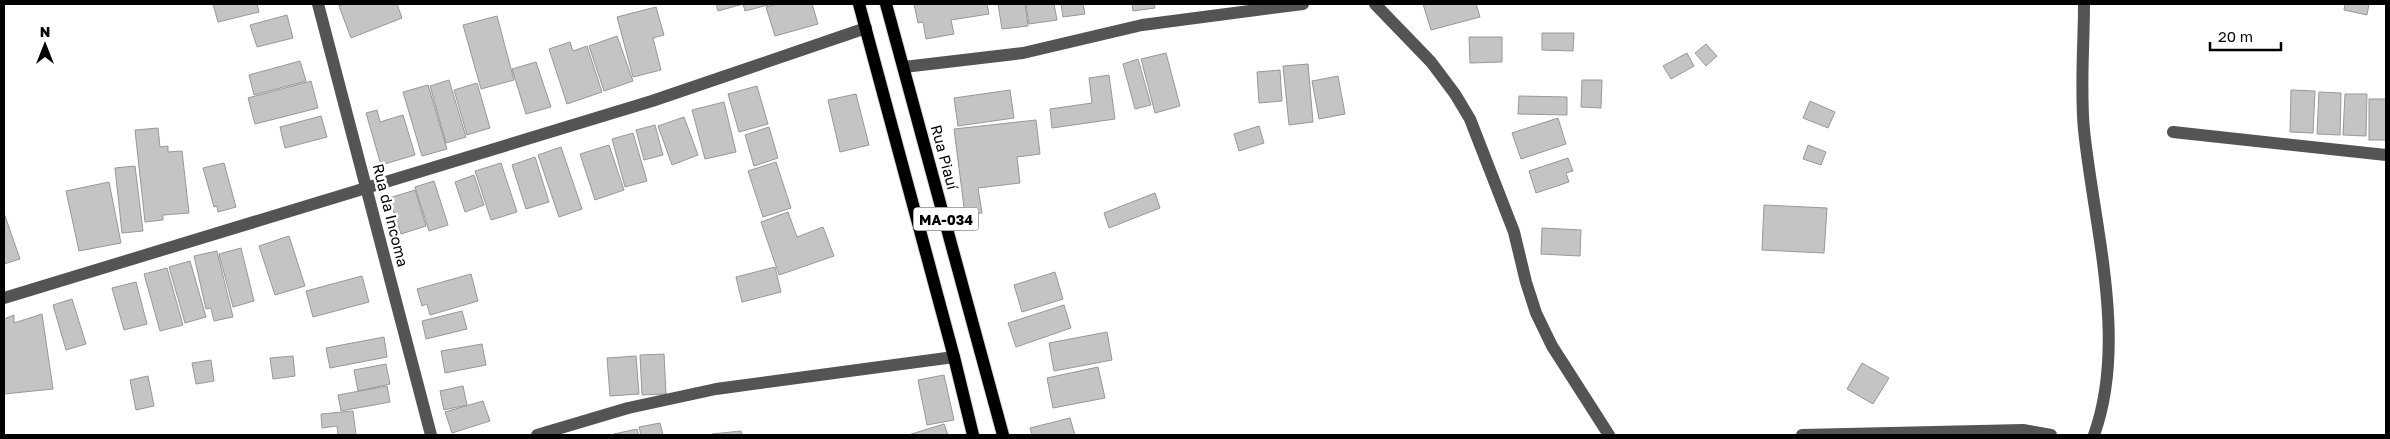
<svg xmlns="http://www.w3.org/2000/svg" width="2390" height="439" viewBox="0 0 2390 439" font-family="'Golos Text',sans-serif">
<style>
.building{fill:#c4c4c4;stroke:#989898}
.lines{fill:none;stroke-linecap:round;stroke-linejoin:round}
.major-casing{stroke:#dbdbdb;stroke-width:14}
.minor{stroke:#545454;stroke-width:12}
.major{stroke:#000;stroke-width:12}
.labels{text-anchor:middle;dominant-baseline:central;stroke-width:5;stroke-linejoin:round;paint-order:stroke}
.shield{fill:#fff;stroke:#4c4c4c;stroke-width:1}
.shield-label{font-size:14px;font-weight:bold;fill:#000}
.street-label{font-size:15px;fill:#000;stroke:#fff}
</style>
<rect width="100%" height="100%" fill="#fff"/>
<g class="building">
<polygon points="213,4 257,4 259,12 218,22"/>
<polygon points="344,4 397,4 402,18 351,38 339,6"/>
<polygon points="716,4 772,4 745,11 743,4 718,11"/>
<polygon points="778,4 812,4 818,24 775,36 766,7"/>
<polygon points="914,4 987,4 989,14 951,20 954,34 926,39 923,22 918,23"/>
<polygon points="998,4 1025,4 1028,26 1002,29"/>
<polygon points="1026,4 1054,4 1057,20 1029,24"/>
<polygon points="1061,4 1083,4 1085,14 1063,17"/>
<polygon points="1132,4 1154,4 1155,8 1133,11"/>
<polygon points="1423,4 1476,4 1480,17 1431,30"/>
<polygon points="2345,4 2369,4 2367,15 2344,10"/>
<polygon points="656,7 664,35 653,38 661,70 633,77 617,17"/>
<polygon points="287,15 293,38 257,47 250,25"/>
<polygon points="497,16 514,80 481,89 463,25"/>
<polygon points="1542,33 1574,33 1573,51 1542,50"/>
<polygon points="617,36 633,81 604,91 589,46"/>
<polygon points="1469,37 1502,37 1502,62 1470,63"/>
<polygon points="570,42 573,51 587,46 602,92 567,104 549,49"/>
<polygon points="1706,44 1717,56 1706,66 1695,53"/>
<polygon points="1166,53 1180,106 1155,113 1141,59"/>
<polygon points="1687,53 1694,66 1671,79 1663,66"/>
<polygon points="1138,59 1151,105 1135,109 1123,64"/>
<polygon points="300,61 306,81 254,95 249,75"/>
<polygon points="536,62 551,107 526,114 512,69"/>
<polygon points="1308,64 1313,122 1289,125 1283,66"/>
<polygon points="1280,70 1282,101 1259,103 1257,72"/>
<polygon points="1109,75 1115,119 1052,128 1050,109 1092,103 1089,78"/>
<polygon points="1338,76 1345,114 1319,119 1312,81"/>
<polygon points="449,80 466,137 446,143 430,86"/>
<polygon points="1582,80 1602,80 1601,108 1581,107"/>
<polygon points="311,81 318,108 255,124 248,98"/>
<polygon points="477,83 490,128 467,135 454,90"/>
<polygon points="428,85 447,149 422,156 403,92"/>
<polygon points="757,86 768,124 739,132 728,94"/>
<polygon points="1010,90 1014,118 958,126 954,98"/>
<polygon points="2291,90 2315,91 2313,133 2290,132"/>
<polygon points="2319,92 2341,93 2340,135 2317,134"/>
<polygon points="856,94 869,145 840,152 828,100"/>
<polygon points="2345,94 2367,94 2366,136 2343,135"/>
<polygon points="1519,96 1567,97 1567,115 1518,114"/>
<rect x="2369" y="99" width="17" height="41"/>
<polygon points="1810,101 1835,112 1828,128 1803,118"/>
<polygon points="724,102 736,152 705,159 692,110"/>
<polygon points="377,110 380,122 403,115 415,155 381,165 366,113"/>
<polygon points="321,116 327,137 285,148 280,127"/>
<polygon points="684,117 698,155 672,165 658,126"/>
<polygon points="1558,118 1566,144 1521,159 1512,133"/>
<polygon points="1036,120 1040,154 1017,157 1020,183 978,188 982,213 965,215 954,129"/>
<polygon points="655,125 663,155 644,160 636,130"/>
<polygon points="1259,126 1264,143 1239,151 1234,134"/>
<polygon points="769,127 778,158 754,166 745,135"/>
<polygon points="158,128 160,147 168,146 168,152 182,151 189,213 163,215 163,220 145,222 135,130"/>
<polygon points="633,133 647,181 625,187 612,139"/>
<polygon points="609,145 624,190 595,200 580,154"/>
<polygon points="1808,145 1826,152 1821,165 1803,159"/>
<polygon points="561,147 582,209 559,217 538,155"/>
<polygon points="535,157 549,202 526,209 512,165"/>
<polygon points="1568,158 1573,171 1566,173 1569,182 1536,193 1529,171"/>
<polygon points="776,162 791,208 763,217 748,171"/>
<polygon points="224,163 236,207 218,212 217,206 214,207 203,168"/>
<polygon points="501,163 517,212 491,220 475,171"/>
<polygon points="135,166 143,231 122,233 115,168"/>
<polygon points="474,175 484,205 465,212 455,182"/>
<polygon points="434,181 448,225 429,231 415,187"/>
<polygon points="109,182 121,243 79,251 66,191"/>
<polygon points="415,190 426,226 401,234 389,198"/>
<polygon points="1155,193 1160,208 1109,228 1104,213"/>
<polygon points="1764,205 1827,208 1824,253 1762,250"/>
<polygon points="788,212 797,237 823,227 834,256 779,275 761,222"/>
<polygon points="4,213 20,259 4,264"/>
<polygon points="1542,228 1581,230 1580,256 1541,254"/>
<polygon points="289,236 305,286 275,295 259,246"/>
<polygon points="241,248 254,301 233,307 219,254"/>
<polygon points="217,251 233,317 214,321 211,308 206,309 194,256"/>
<polygon points="190,261 206,317 185,323 169,267"/>
<polygon points="775,267 781,292 742,302 736,277"/>
<polygon points="167,268 183,325 160,331 144,274"/>
<polygon points="1055,272 1063,299 1022,312 1014,285"/>
<polygon points="471,274 478,301 430,315 427,304 422,306 417,289"/>
<polygon points="362,276 369,302 313,317 306,291"/>
<polygon points="136,282 147,324 124,330 112,288"/>
<polygon points="72,299 86,344 66,350 53,305"/>
<polygon points="1064,305 1071,328 1016,347 1008,323"/>
<polygon points="462,311 467,329 426,339 422,321"/>
<polygon points="42,314 53,389 4,394 4,319 14,315 14,323"/>
<polygon points="1107,332 1112,360 1054,371 1049,343"/>
<polygon points="384,337 387,357 330,368 326,348"/>
<polygon points="482,344 486,365 445,373 441,351"/>
<polygon points="664,354 666,394 642,395 640,355"/>
<polygon points="293,356 295,376 273,379 270,358"/>
<polygon points="636,356 639,394 610,396 607,358"/>
<polygon points="211,360 214,381 196,384 192,363"/>
<polygon points="1862,363 1889,378 1873,404 1847,389"/>
<polygon points="386,364 390,384 358,391 354,370"/>
<polygon points="1098,367 1105,398 1053,408 1047,378"/>
<polygon points="944,375 954,420 927,425 918,380"/>
<polygon points="148,376 154,406 136,410 130,380"/>
<polygon points="387,386 390,402 341,411 338,395"/>
<polygon points="463,386 467,405 444,410 440,391"/>
<polygon points="483,401 490,421 452,433 445,412"/>
<polygon points="353,411 356,435 338,435 337,426 322,428 321,414"/>
<polygon points="1070,418 1075,435 1032,435 1030,428"/>
<polygon points="660,423 663,435 641,435 639,427"/>
<polygon points="944,424 948,435 908,435"/>
<polygon points="637,429 639,435 614,435 614,434"/>
<polygon points="741,431 742,435 713,435 712,434"/>
</g>
<g class="lines">
<defs>
<g id="major">
<polyline points="859,4 954,357 973,435"/>
<polyline points="886,4 1003,435"/>
</g>
</defs>
<use href="#major" class="major-casing"/>
<g class="minor">
<polyline points="318,4 431,435"/>
<polyline points="1375,4 1431,62 1455,94 1470,119 1514,232 1526,282 1536,313 1552,346 1609,435"/>
<path d="M2084,4C2084,45 2080,89 2084,130C2094,227 2128,341 2094,435"/>
<polyline points="904,67 1023,53 1142,25 1303,4"/>
<polyline points="2173,132 2386,155"/>
<polyline points="4,298 652,101 866,28"/>
<polyline points="537,435 628,408 716,389 954,357"/>
<polyline points="1802,435 2023,430 2051,435"/>
</g>
<use href="#major" class="major"/>
</g>
<g class="labels">
<rect class="shield" x="913.5" y="207.5" width="65" height="23" rx="4"/>
<g class="shield-label">
<text x="946" y="219">MA-034</text>
</g>
<g class="street-label">
<text transform="translate(945 157) rotate(75)">Rua Piauí</text>
<text transform="translate(391 215) rotate(76)">Rua da Incoma</text>
</g>
</g>
<rect width="2390" height="439" fill="none" stroke="#000000" stroke-width="10"/>
<g transform="translate(45 45)" stroke="#ffffff" stroke-width="4" paint-order="stroke">
<path d="M0-4L9 19L0 12L-9 19Z" fill="#000000"/>
<text y="-8" font-size="14" font-weight="bold" text-anchor="middle" fill="#000000">N</text>
</g>
<path d="M2210 42v8h71v-8" fill="none" stroke="#000000" stroke-width="2.5"/>
<text x="2218" y="42" font-size="15" fill="#000000" stroke="#ffffff" stroke-width="4" paint-order="stroke">20 m</text>
</svg>
